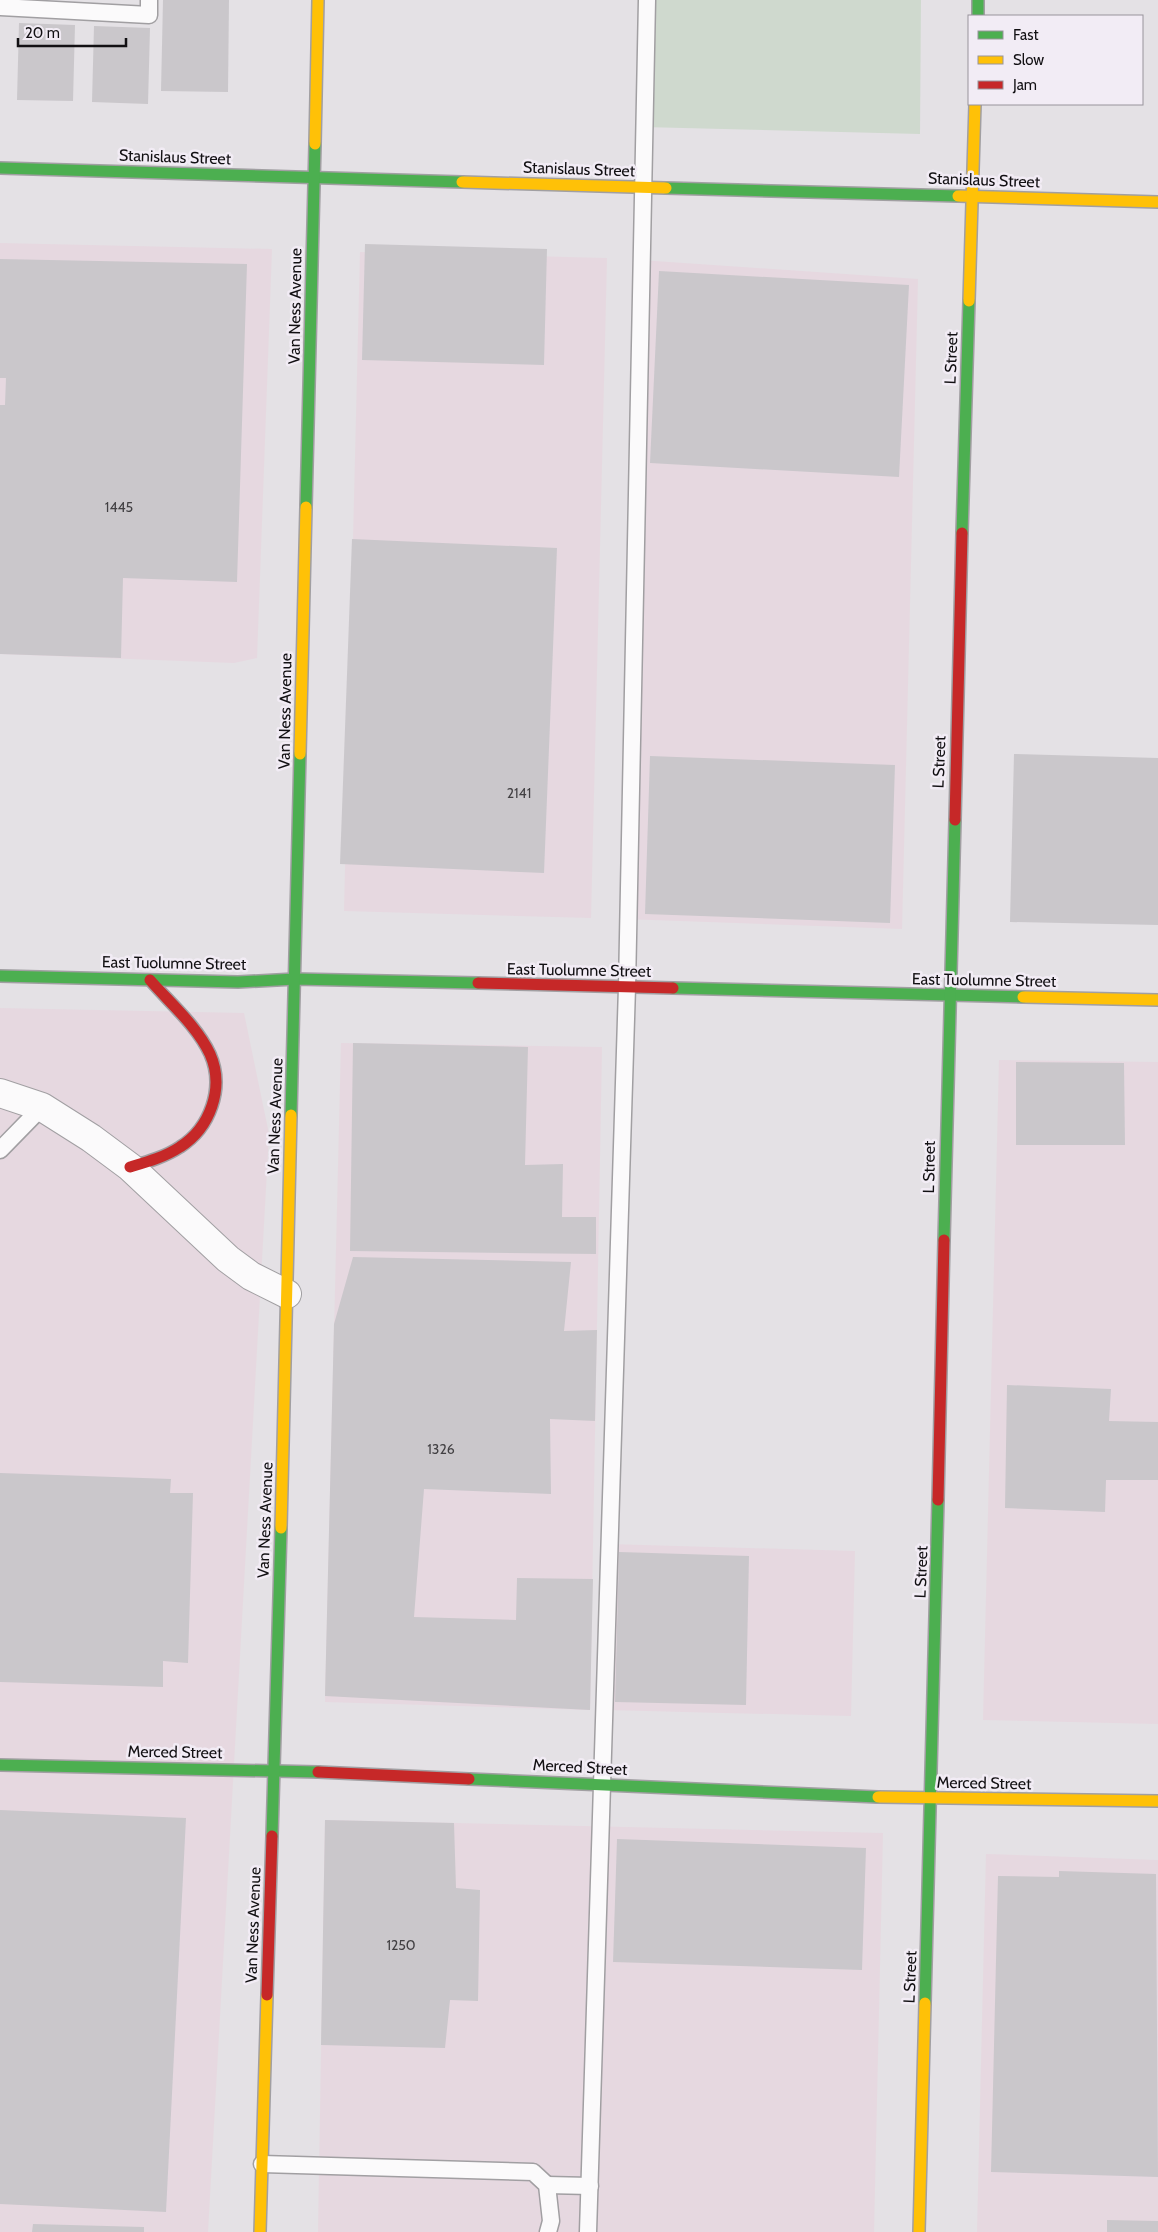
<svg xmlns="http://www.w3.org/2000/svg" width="1158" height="2232" viewBox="0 0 1158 2232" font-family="Cabin,sans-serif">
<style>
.commercial{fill:#e6d8e0}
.green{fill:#cfd9ce}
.building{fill:#cac7cb}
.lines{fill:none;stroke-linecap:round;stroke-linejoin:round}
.lane-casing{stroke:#a19fa2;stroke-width:19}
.street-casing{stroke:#a19fa2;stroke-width:30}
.fast-casing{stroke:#a19fa2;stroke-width:14}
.slow-casing{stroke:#a19fa2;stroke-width:14}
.jam-casing{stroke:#a19fa2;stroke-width:14}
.lane{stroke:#fbfafb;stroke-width:16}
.street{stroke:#fbfafb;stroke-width:28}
.fast{stroke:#4caf50;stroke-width:11}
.slow{stroke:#ffc107;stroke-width:11}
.jam{stroke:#c62828;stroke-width:11}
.labels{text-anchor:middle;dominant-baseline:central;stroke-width:5;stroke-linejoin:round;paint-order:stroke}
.number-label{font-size:14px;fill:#424043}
.street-label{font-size:16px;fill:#121013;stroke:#f2ecf5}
</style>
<rect width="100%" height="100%" fill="#e4e1e5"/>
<g class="commercial">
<polygon points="0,243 272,249 257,658 234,663 0,654"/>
<polygon points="360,252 607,258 591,918 344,911"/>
<polygon points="640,260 918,279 902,929 624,919"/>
<polygon points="0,1008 244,1013 269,1134 208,2232 0,2232"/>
<polygon points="341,1043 602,1047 590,1710 325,1702"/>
<polygon points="999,1060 1158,1062 1158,1724 983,1720"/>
<polygon points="608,1544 855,1551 851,1716 605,1710"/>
<polygon points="325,1820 883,1833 874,2232 318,2232"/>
<polygon points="986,1854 1158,1860 1158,2232 977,2232"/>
</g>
<polygon class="green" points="646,0 921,0 920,134 643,127"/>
<g class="building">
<polygon points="163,0 229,0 228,92 161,91"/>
<polygon points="19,23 75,25 73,101 17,100"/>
<polygon points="94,26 150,28 148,104 92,102"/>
<polygon points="365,244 547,249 544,365 362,360"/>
<polygon points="0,259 247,264 237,582 123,578 121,658 0,654 0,405 5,405 6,378 0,378"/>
<polygon points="659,271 909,285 899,477 650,463"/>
<polygon points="352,539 557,548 544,873 340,864"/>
<polygon points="1014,754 1158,758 1158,925 1010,922"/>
<polygon points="650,756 895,765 890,923 645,914"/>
<polygon points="353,1043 528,1047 525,1165 563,1164 562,1217 596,1217 596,1254 350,1251"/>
<polygon points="1016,1062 1124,1063 1125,1145 1016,1145"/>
<polygon points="353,1257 571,1262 564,1331 597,1330 595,1421 550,1419 551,1494 424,1489 414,1617 516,1620 517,1578 593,1579 590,1710 325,1696 334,1324"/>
<polygon points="1007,1385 1111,1389 1109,1421 1158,1422 1158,1480 1106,1480 1105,1512 1005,1508"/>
<polygon points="0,1473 171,1479 170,1493 193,1493 188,1663 163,1661 163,1687 0,1682"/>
<polygon points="619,1552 749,1556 746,1705 615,1702"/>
<polygon points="0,1810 186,1818 166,2212 0,2204"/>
<polygon points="325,1820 454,1823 456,1888 480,1890 478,2001 450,2000 445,2048 321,2045"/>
<polygon points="617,1839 866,1848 862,1970 613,1962"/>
<polygon points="1059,1871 1156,1874 1158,2177 991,2172 998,1876 1059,1877"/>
<polygon points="1107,2220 1158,2221 1158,2232 1107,2232"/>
<polygon points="33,2224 144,2227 144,2232 32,2232"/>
</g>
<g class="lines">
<defs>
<g id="lane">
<polyline points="0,7 149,15 149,0"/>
<polyline points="0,1150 42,1107"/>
<polyline points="262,2164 533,2172 547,2185 551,2221 548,2232"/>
<polyline points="547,2185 590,2186"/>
<polyline points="588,2232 627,987 647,0"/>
</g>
<polyline id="street" points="0,1093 42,1107 91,1138 130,1167 228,1259 251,1276 287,1294"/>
<g id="fast">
<polyline points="978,0 978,16"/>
<polyline points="0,168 462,182"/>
<polyline points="666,188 958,196"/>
<polyline points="306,507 315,144"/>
<polyline points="962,533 969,301"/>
<polyline points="0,976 238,982 295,979 478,983"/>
<polyline points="673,988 1023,997"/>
<polyline points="291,1115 300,754"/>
<polyline points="944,1240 955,820"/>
<polyline points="0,1765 318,1772"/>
<polyline points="469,1779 878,1797"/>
<polyline points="272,1836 281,1528"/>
<polyline points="925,2003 938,1500"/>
</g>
<g id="slow">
<polyline points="315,144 318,0"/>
<polyline points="462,182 666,188"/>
<polyline points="958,196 1158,202"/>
<polyline points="969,301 975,104"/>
<polyline points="300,754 306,507"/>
<polyline points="1023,997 1158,1000"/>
<polyline points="281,1528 291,1115"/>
<polyline points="878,1797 1158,1801"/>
<polyline points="260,2232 267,1995"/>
<polyline points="919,2232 925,2003"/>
</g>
<g id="jam">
<polyline points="955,820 962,533"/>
<polyline points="478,983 673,988"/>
<path d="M130,1167C147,1162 165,1157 180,1147C210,1128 225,1088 210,1054C197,1026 170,1003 150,980"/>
<polyline points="938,1500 944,1240"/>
<polyline points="318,1772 469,1779"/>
<polyline points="267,1995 272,1836"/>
</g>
</defs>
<use href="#lane" class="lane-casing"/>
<use href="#street" class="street-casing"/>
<use href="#fast" class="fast-casing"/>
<use href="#slow" class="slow-casing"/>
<use href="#jam" class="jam-casing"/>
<use href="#lane" class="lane"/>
<use href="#street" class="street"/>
<use href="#fast" class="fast"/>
<use href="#slow" class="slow"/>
<use href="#jam" class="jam"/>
</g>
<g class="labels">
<g class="number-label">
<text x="119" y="507">1445</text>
<text x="519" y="793">2141</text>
<text x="441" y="1449">1326</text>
<text x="401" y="1945">1250</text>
</g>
<g class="street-label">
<text transform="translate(175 157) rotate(2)">Stanislaus Street</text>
<text transform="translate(579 169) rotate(2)">Stanislaus Street</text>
<text transform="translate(984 180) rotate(2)">Stanislaus Street</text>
<text transform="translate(295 306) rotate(-89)">Van Ness Avenue</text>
<text transform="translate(951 358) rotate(-88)">L Street</text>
<text transform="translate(285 711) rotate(-89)">Van Ness Avenue</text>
<text transform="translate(939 762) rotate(-88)">L Street</text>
<text transform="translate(174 963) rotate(1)">East Tuolumne Street</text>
<text transform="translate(579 970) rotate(1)">East Tuolumne Street</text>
<text transform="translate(984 980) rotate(1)">East Tuolumne Street</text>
<text transform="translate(275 1116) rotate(-88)">Van Ness Avenue</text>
<text transform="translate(929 1167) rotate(-89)">L Street</text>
<text transform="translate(265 1520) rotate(-88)">Van Ness Avenue</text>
<text transform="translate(921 1572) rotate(-88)">L Street</text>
<text transform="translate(175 1752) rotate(1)">Merced Street</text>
<text transform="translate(580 1767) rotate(3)">Merced Street</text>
<text transform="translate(984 1783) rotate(1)">Merced Street</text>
<text transform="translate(253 1925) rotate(-88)">Van Ness Avenue</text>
<text transform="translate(910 1977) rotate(-88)">L Street</text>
</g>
</g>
<rect x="968" y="15" width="175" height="90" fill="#f2ecf5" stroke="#98949b"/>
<rect x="978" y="31" width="25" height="8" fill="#4caf50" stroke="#98949b"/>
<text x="1013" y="40" font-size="15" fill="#121013">Fast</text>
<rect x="978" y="56" width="25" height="8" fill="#ffc107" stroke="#98949b"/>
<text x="1013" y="65" font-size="15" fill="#121013">Slow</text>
<rect x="978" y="81" width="25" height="8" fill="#c62828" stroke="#98949b"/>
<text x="1013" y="90" font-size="15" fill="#121013">Jam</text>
<path d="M18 38v8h108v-8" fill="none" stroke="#121013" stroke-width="2.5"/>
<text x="25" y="38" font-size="15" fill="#121013" stroke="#f2ecf5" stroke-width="4" paint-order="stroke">20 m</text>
</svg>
